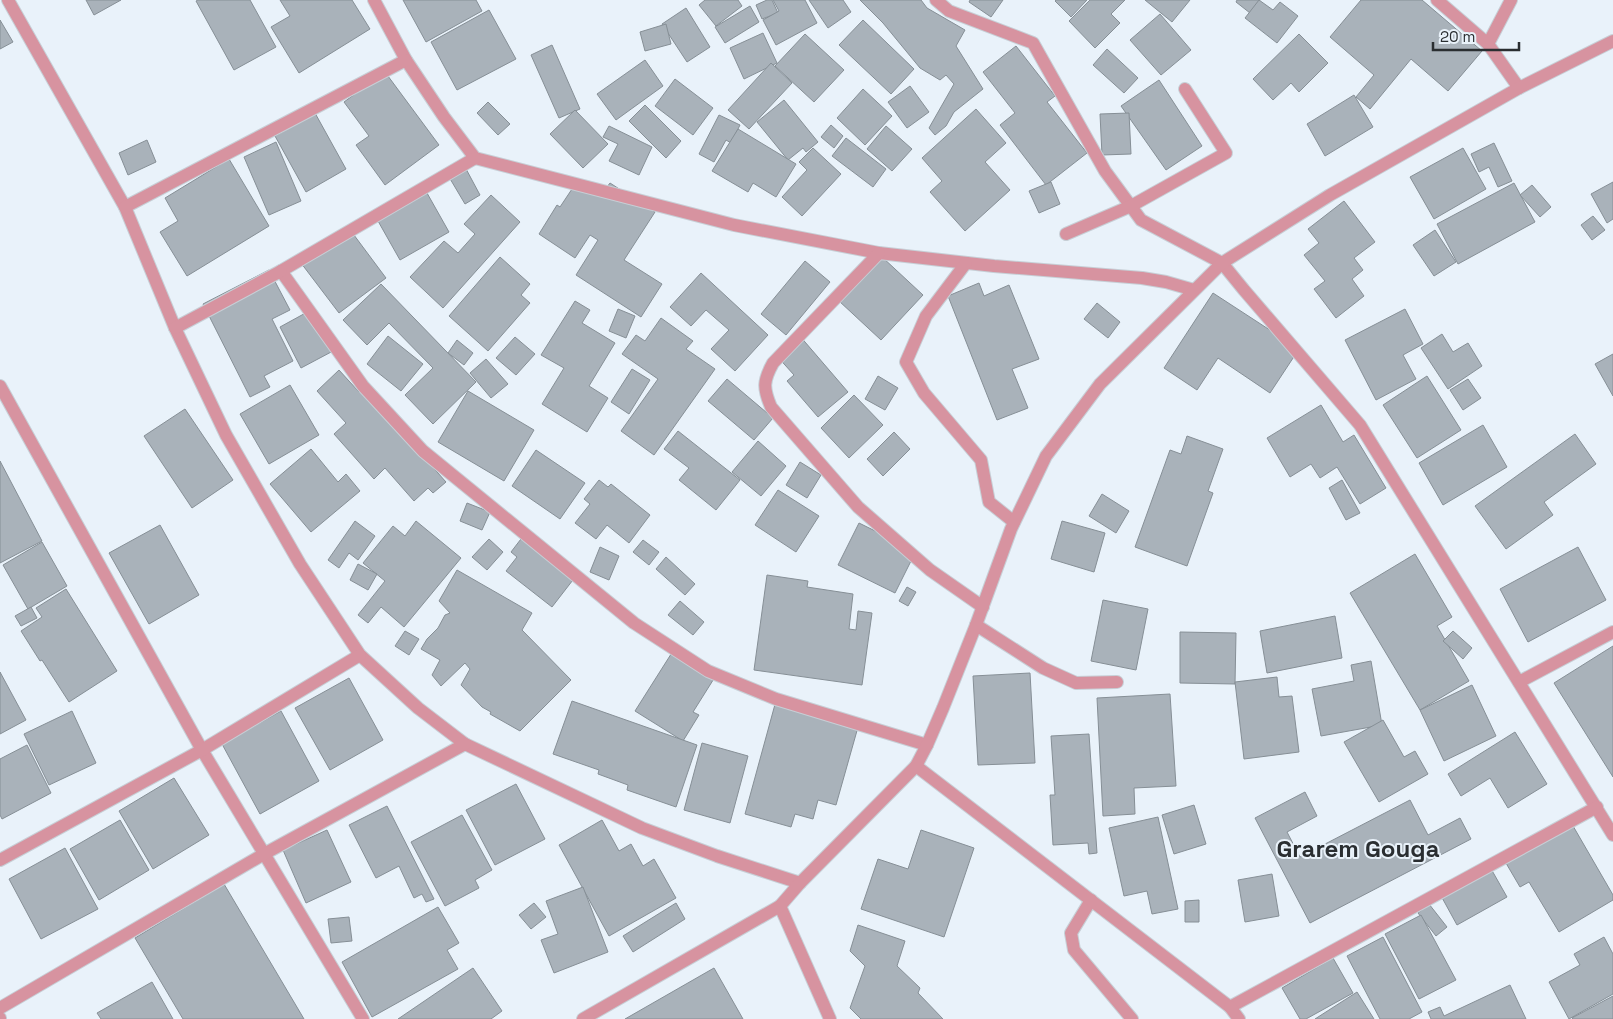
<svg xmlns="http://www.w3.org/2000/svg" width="1613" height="1019" viewBox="0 0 1613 1019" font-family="'Space Grotesk',sans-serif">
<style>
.building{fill:#a9b2ba;stroke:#868f96}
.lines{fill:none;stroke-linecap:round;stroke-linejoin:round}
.service-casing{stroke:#c7cfd6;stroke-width:14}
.minor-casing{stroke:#c7cfd6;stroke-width:14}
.service{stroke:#d793a0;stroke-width:12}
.minor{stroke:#d793a0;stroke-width:12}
.labels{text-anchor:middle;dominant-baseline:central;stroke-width:4;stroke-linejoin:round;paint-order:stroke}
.district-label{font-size:24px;font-weight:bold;fill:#2a2e31;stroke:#e9f2fa}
</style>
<rect width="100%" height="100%" fill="#e9f2fa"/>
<g class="building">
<polygon points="86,0 121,0 94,15"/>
<polygon points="198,0 250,0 276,47 234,70 196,1"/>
<polygon points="280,0 352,0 370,29 299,73 271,27 290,16"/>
<polygon points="403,0 476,0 482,11 426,42"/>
<polygon points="705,0 738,0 742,6 716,26 699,5"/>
<polygon points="767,0 772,0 778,13 762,19 756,5"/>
<polygon points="773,0 805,0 817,23 776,45 763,20 779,11"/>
<polygon points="809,0 843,0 851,12 828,28"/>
<polygon points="860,0 921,0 927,8 965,30 956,46 983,89 954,112 946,126 935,135 929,128 954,84 946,75 940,80 920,68 883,23"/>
<polygon points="970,0 1003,0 991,17 969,2"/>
<polygon points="1056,0 1087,0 1071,17 1055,1"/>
<polygon points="1090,0 1125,0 1111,14 1120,23 1095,48 1069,21"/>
<polygon points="1145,0 1190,0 1172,22"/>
<polygon points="1237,0 1260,0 1250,13 1236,2"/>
<polygon points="1259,0 1273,10 1280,2 1298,16 1277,43 1245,18"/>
<polygon points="1361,0 1422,0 1482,51 1448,91 1411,59 1370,109 1356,97 1374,75 1330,37"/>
<polygon points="750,6 759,22 725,43 715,27"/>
<polygon points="686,8 710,47 687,62 662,24"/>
<polygon points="489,10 516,59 457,90 431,42"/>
<polygon points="1160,14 1191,50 1161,75 1130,40"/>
<polygon points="0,20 13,42 0,49"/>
<polygon points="863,20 914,69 891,94 839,45"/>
<polygon points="666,24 671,44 645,51 640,32"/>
<polygon points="763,33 777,63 744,79 730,48"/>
<polygon points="805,34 844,70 814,102 775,66"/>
<polygon points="1299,34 1328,63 1299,92 1291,83 1273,100 1253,79"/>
<polygon points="552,45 580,109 559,118 531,55"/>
<polygon points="1016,46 1055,96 1047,102 1087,153 1046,185 1000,125 1015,113 983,72"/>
<polygon points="1107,49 1138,78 1124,93 1093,65"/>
<polygon points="645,60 663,86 616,120 597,94"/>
<polygon points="771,63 792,83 749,129 728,110"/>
<polygon points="385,72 439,145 385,185 356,145 369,136 344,102"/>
<polygon points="675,79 713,108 693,135 655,106"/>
<polygon points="1159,80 1202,146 1166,170 1121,106"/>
<polygon points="910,86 929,112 907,128 888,102"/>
<polygon points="863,89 892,116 865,145 837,118"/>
<polygon points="1354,95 1373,127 1325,156 1307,124"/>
<polygon points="784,100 818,142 806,152 803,148 788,160 757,122"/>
<polygon points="488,102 510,124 498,135 477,113"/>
<polygon points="645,105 681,141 666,158 629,121"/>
<polygon points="976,109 1006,143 985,162 1010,190 965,231 930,192 942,181 922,158"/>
<polygon points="575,110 608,144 583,168 550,134"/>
<polygon points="315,113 346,169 306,192 275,136"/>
<polygon points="1129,113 1131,154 1102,155 1100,114"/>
<polygon points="719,115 740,125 731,143 726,140 714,162 699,154"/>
<polygon points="831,125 843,136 834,148 821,137"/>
<polygon points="609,126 652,147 639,175 609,161 618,144 603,137"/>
<polygon points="886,126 912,149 892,171 867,149"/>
<polygon points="738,129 796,164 776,197 753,183 748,192 712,171"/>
<polygon points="846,138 886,169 873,187 832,156"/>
<polygon points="147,140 156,162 128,175 119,153"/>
<polygon points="276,142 301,201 269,215 244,157"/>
<polygon points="1494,143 1512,181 1498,187 1489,167 1479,172 1471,154"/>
<polygon points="813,148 841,174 802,216 782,197 807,170 799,162"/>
<polygon points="1463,148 1486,189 1434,219 1410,177"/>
<polygon points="229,159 269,226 187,276 160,232 178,221 165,198"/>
<polygon points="465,167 480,195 465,204 449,177"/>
<polygon points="578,180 601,195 610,183 655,212 624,260 662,284 641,317 576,275 598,240 590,235 575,258 539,234 557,205 560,207"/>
<polygon points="1051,182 1060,204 1039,213 1029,191"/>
<polygon points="1613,182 1613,219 1607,223 1591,194"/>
<polygon points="1514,183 1535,222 1458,264 1437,224"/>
<polygon points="1532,185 1551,207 1540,217 1520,195"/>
<polygon points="427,193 449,232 400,260 378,221"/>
<polygon points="491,195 520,222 443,308 410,277 444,241 458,253 475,234 464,224"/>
<polygon points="1344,201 1375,242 1354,258 1363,270 1352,279 1364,296 1336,318 1314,289 1325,281 1304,255 1319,243 1308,229"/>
<polygon points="1593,216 1605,230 1592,240 1581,225"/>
<polygon points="348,227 386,278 339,313 301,263"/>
<polygon points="1435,230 1456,262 1434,276 1413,245"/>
<polygon points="881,256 923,295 881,340 839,301"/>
<polygon points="500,257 530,284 521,295 530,303 488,351 449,316"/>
<polygon points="805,261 830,282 786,335 761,314"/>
<polygon points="269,270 290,310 272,319 293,361 264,376 270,387 250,397 203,304"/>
<polygon points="701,273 768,335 735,371 711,349 729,330 706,310 691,326 670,307"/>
<polygon points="979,283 984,296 1009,285 1039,359 1012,369 1028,408 997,420 948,296"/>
<polygon points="381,284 476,382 433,424 405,395 433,368 389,323 367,345 343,320"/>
<polygon points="1213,293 1299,349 1270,393 1218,358 1197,390 1164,368"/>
<polygon points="575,301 590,310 582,323 615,343 589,386 608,398 587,432 542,404 564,368 541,355"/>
<polygon points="1097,303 1120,322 1108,338 1084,319"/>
<polygon points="618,309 635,316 626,338 609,331"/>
<polygon points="1405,309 1423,344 1403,355 1416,379 1376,400 1345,340"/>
<polygon points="311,310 333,351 301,368 280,327"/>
<polygon points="661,318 693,341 686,349 715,369 654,455 621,431 658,379 622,354 636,335 645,341"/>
<polygon points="1442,334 1453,352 1468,343 1482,366 1448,389 1421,348"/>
<polygon points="799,335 848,392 818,417 787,381 794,375 776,355"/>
<polygon points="388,336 423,364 401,391 367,364"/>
<polygon points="515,337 535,354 516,375 496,358"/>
<polygon points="457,340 473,353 464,365 448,353"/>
<polygon points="1613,354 1613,396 1595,364"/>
<polygon points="486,359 508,384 491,398 470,373"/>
<polygon points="632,369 650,380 629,414 611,402"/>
<polygon points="339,370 359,392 363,389 446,482 433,493 428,488 414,501 385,468 374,479 334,434 346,423 317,391"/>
<polygon points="878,376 898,388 885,410 865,399"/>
<polygon points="1427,376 1461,430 1417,458 1383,405"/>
<polygon points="727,379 773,418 754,440 708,401"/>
<polygon points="1468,379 1481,398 1463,410 1450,390"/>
<polygon points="290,385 319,435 269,464 240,414"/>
<polygon points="468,391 534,430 504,481 438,442"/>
<polygon points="854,395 883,425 849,458 821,428"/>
<polygon points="1321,405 1343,442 1354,435 1386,488 1360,504 1337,467 1320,478 1311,464 1290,477 1267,438"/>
<polygon points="185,409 233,480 192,508 144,436"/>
<polygon points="1483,425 1507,467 1443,505 1419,463"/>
<polygon points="678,431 740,480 716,510 679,480 689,468 664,449"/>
<polygon points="894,432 910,449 883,476 867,459"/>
<polygon points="1575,434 1596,464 1544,502 1553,515 1506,549 1475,506"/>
<polygon points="1187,436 1223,449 1208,491 1213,493 1187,566 1135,547 1170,450 1181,454"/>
<polygon points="758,441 786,466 761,496 732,472"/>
<polygon points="311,449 338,482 346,474 360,491 311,532 270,484"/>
<polygon points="536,450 585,483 560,519 512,486"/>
<polygon points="0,461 42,541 0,563"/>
<polygon points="800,462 821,475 807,498 786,485"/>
<polygon points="599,480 608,487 611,484 650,515 629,543 607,525 596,539 575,523 590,504 584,499"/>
<polygon points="1342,480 1360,513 1346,520 1329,488"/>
<polygon points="778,490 819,516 796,552 755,525"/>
<polygon points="1102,494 1129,511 1116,533 1089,516"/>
<polygon points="467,503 490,512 482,530 460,521"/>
<polygon points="355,521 375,536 358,560 349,553 339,568 328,560"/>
<polygon points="416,521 461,558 404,627 381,607 368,623 358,615 385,581 363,563 393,526 405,536"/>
<polygon points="1062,521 1105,533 1094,572 1051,559"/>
<polygon points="859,523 916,551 895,593 838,565"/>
<polygon points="160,525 199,595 149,624 109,553"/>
<polygon points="524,535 576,576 552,607 506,571 517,557 511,552"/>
<polygon points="489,539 503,552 487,570 472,557"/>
<polygon points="643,540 659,552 649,565 633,552"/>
<polygon points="42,542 67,586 28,609 3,565"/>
<polygon points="600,547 619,556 609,580 590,572"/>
<polygon points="1578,547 1606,600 1528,642 1500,589"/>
<polygon points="1415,554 1452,617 1437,626 1469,681 1420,710 1350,593"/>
<polygon points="666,557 695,584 685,595 656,569"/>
<polygon points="358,564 377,574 368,590 350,580"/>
<polygon points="457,570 532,613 522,630 571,680 520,731 490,714 491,712 482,707 461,685 470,669 465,663 441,686 432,675 440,660 421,649 427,639 438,628 445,615 450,613 439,601"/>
<polygon points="767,575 808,581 807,587 853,594 849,629 856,630 858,611 872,613 862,685 754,670"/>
<polygon points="907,587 916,592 908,606 899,601"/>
<polygon points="66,589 117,671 69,702 42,660 40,661 21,631 42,617 36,608"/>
<polygon points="1103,600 1148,609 1136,670 1091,661"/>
<polygon points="680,601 704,622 693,635 668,615"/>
<polygon points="31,607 37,618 21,626 15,616"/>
<polygon points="1335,616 1342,658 1267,673 1260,631"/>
<polygon points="405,631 419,639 409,655 395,646"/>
<polygon points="1453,631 1472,648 1463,659 1443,641"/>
<polygon points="1180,632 1236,633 1235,684 1180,683"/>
<polygon points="1613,646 1613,777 1554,683"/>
<polygon points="673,651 715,677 693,712 699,715 683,741 635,711"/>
<polygon points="1371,661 1382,725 1321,736 1312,689 1354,681 1351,665"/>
<polygon points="0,672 26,720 0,734"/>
<polygon points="1030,673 1035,763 978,765 973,676"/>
<polygon points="1277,677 1279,697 1292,696 1299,752 1244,759 1235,682"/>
<polygon points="349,678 383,740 330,770 295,708"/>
<polygon points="1472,685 1496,736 1444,761 1420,710"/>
<polygon points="1170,694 1176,786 1134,788 1135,814 1103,816 1097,698"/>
<polygon points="777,697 860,720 836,805 818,800 813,819 795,814 791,827 745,814"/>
<polygon points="572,701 697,745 676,807 627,790 628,785 598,774 599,770 553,754"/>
<polygon points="72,711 96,763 49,785 24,734"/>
<polygon points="281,711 319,781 260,814 222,744"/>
<polygon points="1383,720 1404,757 1415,751 1428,774 1379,802 1344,742"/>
<polygon points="1515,732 1547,784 1508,808 1490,778 1461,796 1448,774"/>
<polygon points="1089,734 1097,853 1089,854 1088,843 1053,845 1050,795 1055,795 1051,736"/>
<polygon points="702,743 748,756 730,823 684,810"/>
<polygon points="27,745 51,793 2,819 0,815 0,759"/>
<polygon points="174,778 209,835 153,869 119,811"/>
<polygon points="516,784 545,839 495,865 466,810"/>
<polygon points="1305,792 1317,816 1287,832 1300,857 1410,800 1428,835 1460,818 1471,839 1310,923 1255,818"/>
<polygon points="1194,805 1206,844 1174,854 1162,815"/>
<polygon points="387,806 434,899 426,902 422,894 414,898 399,866 376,878 349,825"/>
<polygon points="462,815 492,870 475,880 479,888 445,906 411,842"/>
<polygon points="1158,817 1178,909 1152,914 1147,891 1124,896 1109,828"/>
<polygon points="1569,819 1613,895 1613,900 1559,932 1529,882 1520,887 1503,858"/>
<polygon points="120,820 149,870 99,900 70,849"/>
<polygon points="602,820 619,851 631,844 643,866 654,859 676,898 609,936 559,845"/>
<polygon points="327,830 351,882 306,903 283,850"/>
<polygon points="921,830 974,848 944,937 861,909 878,859 908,869"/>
<polygon points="65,848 98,909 41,939 9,879"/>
<polygon points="1490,867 1507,897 1457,925 1440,894"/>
<polygon points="1272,874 1279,916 1245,922 1238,880"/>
<polygon points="224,884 304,1019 183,1019 135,938"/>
<polygon points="583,887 608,952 554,973 541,940 558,934 546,901"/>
<polygon points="1199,900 1199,922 1185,922 1185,901"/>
<polygon points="534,903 546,917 531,929 519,915"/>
<polygon points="676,903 685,919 633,952 623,936"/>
<polygon points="1429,904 1447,927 1436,936 1418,913"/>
<polygon points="438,907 459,943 447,950 458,969 372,1017 342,962"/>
<polygon points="1421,915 1456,980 1419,999 1385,934"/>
<polygon points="349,917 352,941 331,943 328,919"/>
<polygon points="858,925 905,941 897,966 920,988 918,993 943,1019 861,1019 850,1008 865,966 850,951"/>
<polygon points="1383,937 1422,1012 1409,1019 1380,1019 1347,956"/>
<polygon points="1604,937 1613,954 1613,994 1569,1019 1549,982 1580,965 1574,954"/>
<polygon points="1333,958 1353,993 1306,1019 1300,1019 1282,988"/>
<polygon points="473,968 502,1011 491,1019 398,1019"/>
<polygon points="714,968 743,1019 625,1019"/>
<polygon points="152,982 173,1019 101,1019 97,1013"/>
<polygon points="1510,985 1526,1019 1431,1019 1428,1012 1440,1007 1444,1016"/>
<polygon points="1357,992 1374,1019 1315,1019"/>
<polygon points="1613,996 1613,1019 1573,1019 1572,1018"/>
</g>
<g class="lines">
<defs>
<g id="service">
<polyline points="976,625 1043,668 1076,683 1117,682"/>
<polyline points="1091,900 1071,933 1074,950 1132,1019"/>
</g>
<g id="minor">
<polyline points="8,0 125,207 175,328 226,435 300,564 360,655 418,708 465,744 642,828 717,856 800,883"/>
<polyline points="374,0 406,60 444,117 475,158 734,225 879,253 994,266 1142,278 1166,282 1194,290"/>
<polyline points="936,0 949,11 1033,43 1105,171 1141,220 1222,263 1244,290 1360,425 1613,835"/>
<polyline points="1437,0 1488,44 1519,88"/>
<polyline points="1488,44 1511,0"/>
<polyline points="475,158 281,271 363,386 423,451 634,623 708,671 776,699 927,745"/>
<polyline points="125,207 406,60"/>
<polyline points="1066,234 1131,206 1226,153 1185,89"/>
<path d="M879,253L773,363C763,381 763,388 771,407L858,507L930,570L983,607"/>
<polyline points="966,263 926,316 906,362 924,393 981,460 989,502 1014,522"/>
<polyline points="175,328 281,271"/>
<polyline points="0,386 202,750 363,1019"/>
<polyline points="1519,682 1613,632"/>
<polyline points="916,766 1230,1007 1597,807"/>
<polyline points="0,860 202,750 360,655"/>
<polyline points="780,906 830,1019"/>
<polyline points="1230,1007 1239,1019"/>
<polyline points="0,1008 264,854 465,744"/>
<polyline points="0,1018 0,1019"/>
<polyline points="583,1019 780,906 800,883 916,766 927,745 943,708 976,625 1011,529 1046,456 1100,384 1222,263 1330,195 1519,88 1613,41"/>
</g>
</defs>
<use href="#service" class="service-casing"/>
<use href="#minor" class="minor-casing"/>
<use href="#service" class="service"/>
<use href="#minor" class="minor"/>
</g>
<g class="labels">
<g class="district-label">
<text x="1358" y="848">Grarem Gouga</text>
</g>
</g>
<path d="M1433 42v8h86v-8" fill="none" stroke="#2a2e31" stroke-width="2.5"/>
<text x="1440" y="42" font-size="15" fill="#2a2e31" stroke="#e9f2fa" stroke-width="4" paint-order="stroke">20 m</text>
</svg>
